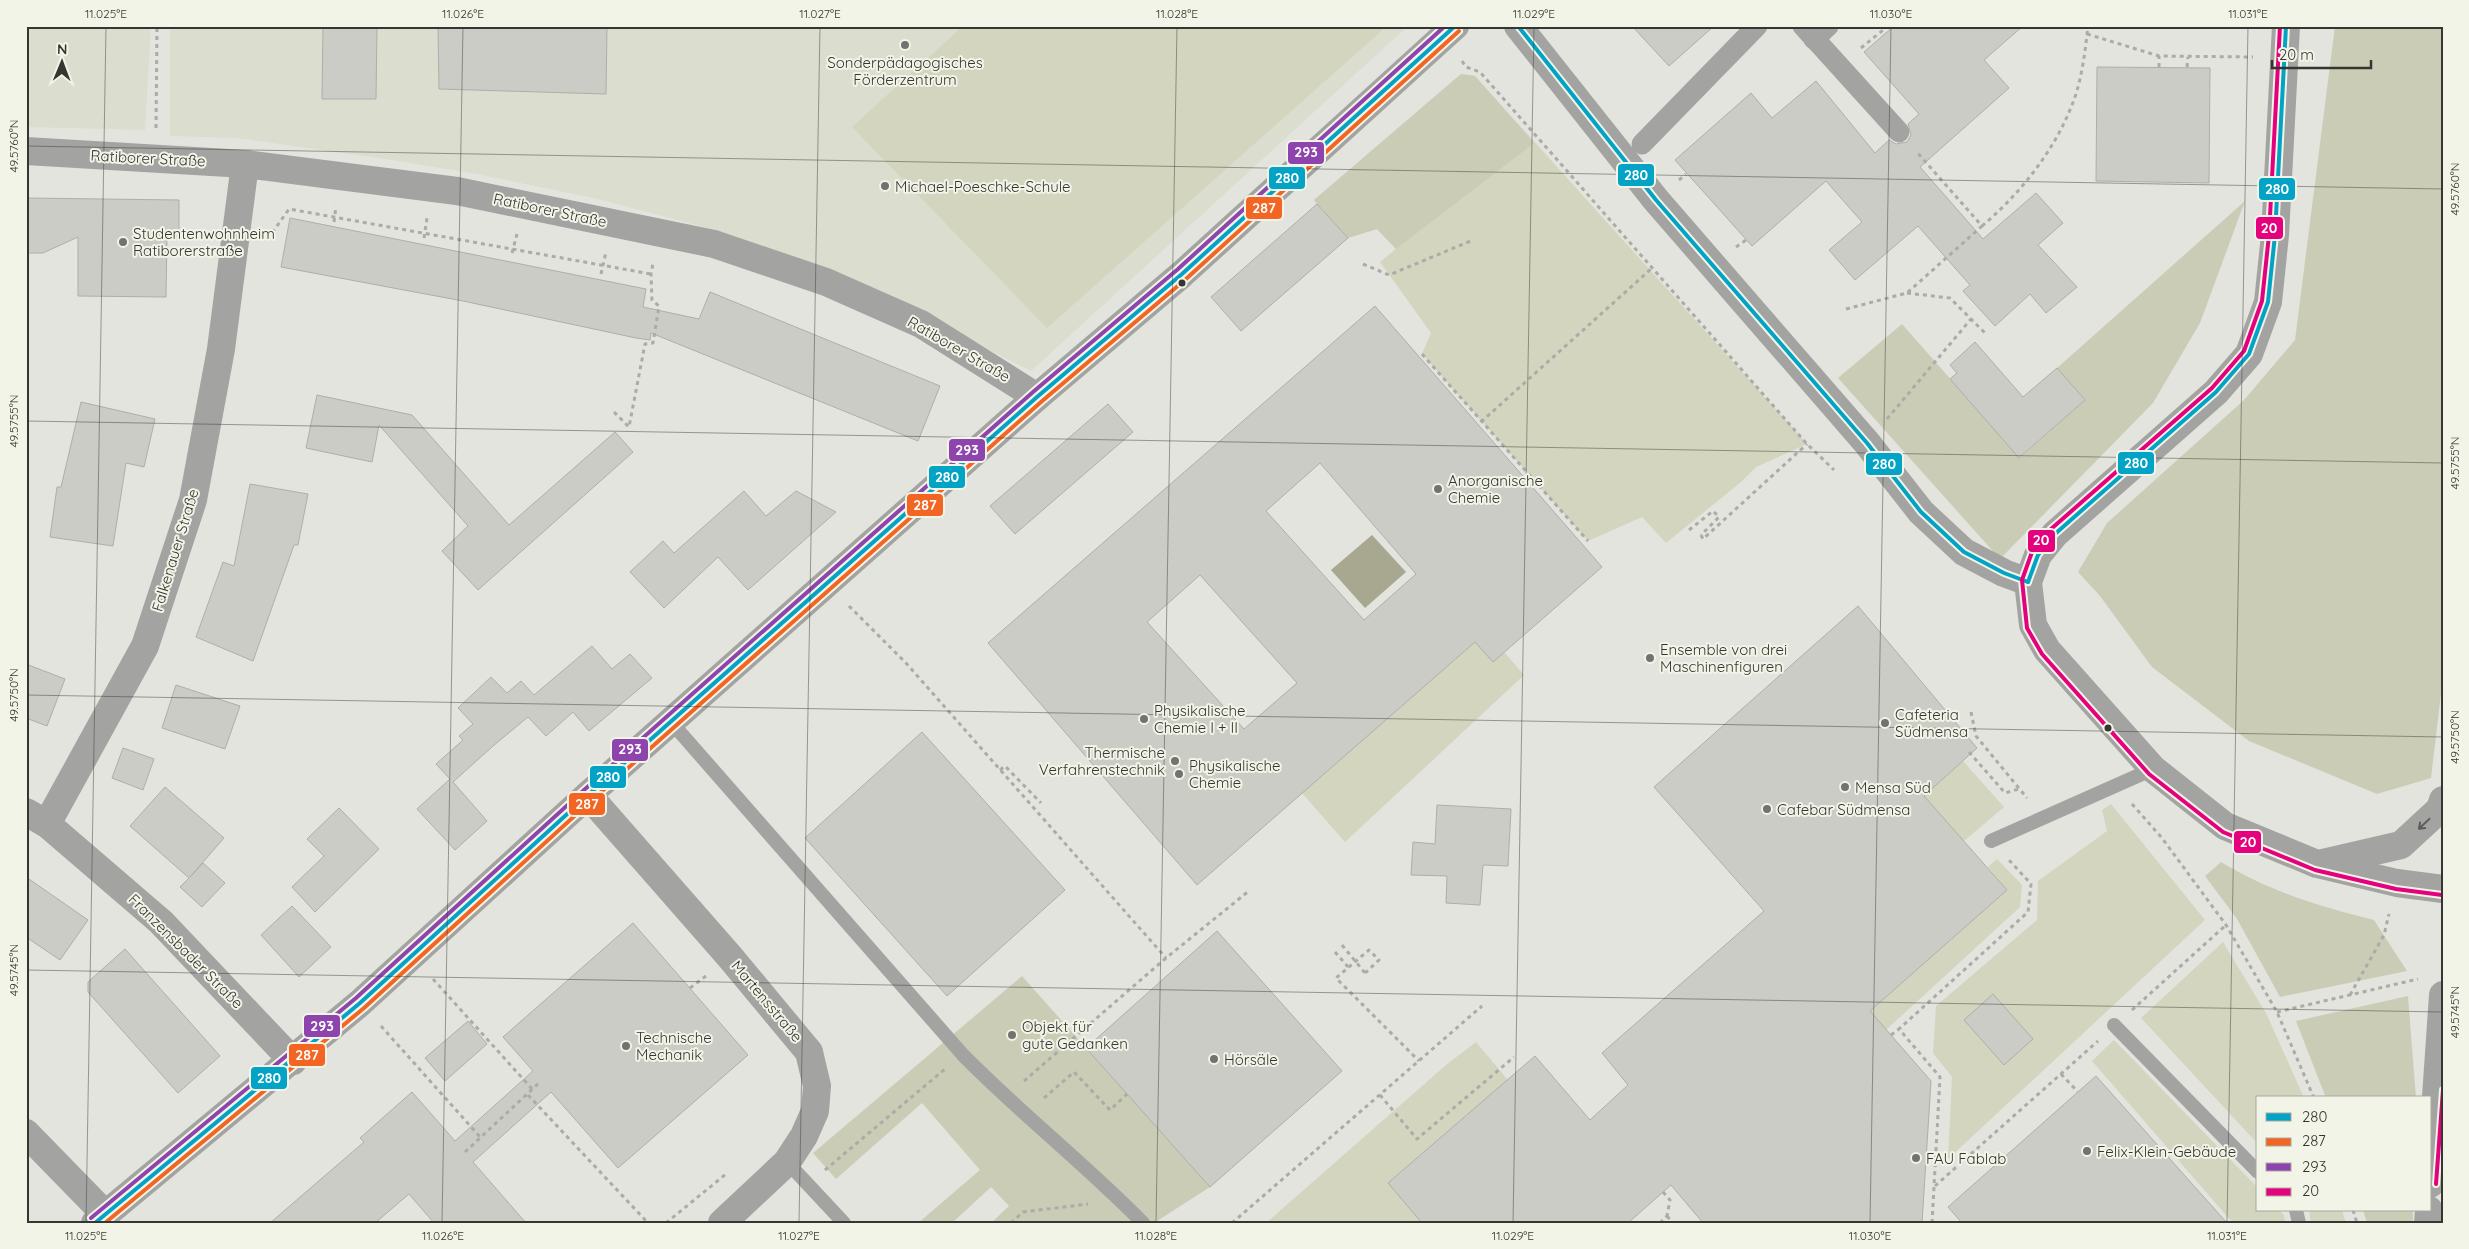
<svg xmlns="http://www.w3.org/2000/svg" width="2469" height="1249" viewBox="0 0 2469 1249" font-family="Quicksand,sans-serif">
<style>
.built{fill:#dbddcf}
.green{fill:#d3d5bf}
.forest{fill:#cbccb6}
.water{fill:#a7a88f}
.building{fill:#ccccc7;stroke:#aeaeaa;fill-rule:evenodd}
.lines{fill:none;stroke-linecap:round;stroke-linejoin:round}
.path{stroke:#ababa8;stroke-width:3;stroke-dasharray:4 4;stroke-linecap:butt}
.service{stroke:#a3a3a2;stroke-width:14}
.pedestrian{stroke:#a3a3a2;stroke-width:21}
.minor{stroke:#a3a3a2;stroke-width:28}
.secondary{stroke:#a3a3a2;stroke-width:28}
.path-bridge{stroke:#ababa8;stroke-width:3;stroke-dasharray:4 4;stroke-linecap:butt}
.bus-1-casing{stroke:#f3f4e8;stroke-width:8}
.bus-2-casing{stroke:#f3f4e8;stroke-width:8}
.bus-3-casing{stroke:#f3f4e8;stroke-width:8}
.bus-4-casing{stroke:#f3f4e8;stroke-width:8}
.bus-1{stroke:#03a3c6;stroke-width:4}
.bus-2{stroke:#f26522;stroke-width:4}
.bus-3{stroke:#8e44ad;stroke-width:4}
.bus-4{stroke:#e5007d;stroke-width:4}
.oneway{stroke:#5c5c59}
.ticks{fill:none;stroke:#353531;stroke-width:1;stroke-opacity:0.45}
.poi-dot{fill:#72726e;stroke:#f3f4e8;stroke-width:2}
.bus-dot{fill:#353531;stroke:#f3f4e8;stroke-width:2}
.labels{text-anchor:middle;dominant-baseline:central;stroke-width:4;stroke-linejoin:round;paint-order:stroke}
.poi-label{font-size:15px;fill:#353531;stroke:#f3f4e8;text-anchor:start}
.street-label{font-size:15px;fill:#353531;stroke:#f3f4e8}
.line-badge{stroke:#f3f4e8;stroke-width:2}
.badge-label{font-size:14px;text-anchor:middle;font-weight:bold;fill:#fff}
.neatline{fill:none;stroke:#353531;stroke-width:2}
.ticks-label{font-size:12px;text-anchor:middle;fill:#353531}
</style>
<rect width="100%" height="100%" fill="#e4e4de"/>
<g class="built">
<polygon points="26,26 151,26 145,130 26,127"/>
<polygon points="170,26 1408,26 1031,371 829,269 726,233 598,199 477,174 379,158 236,138 170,136"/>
</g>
<g class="green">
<polygon points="963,26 1387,26 1047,328 852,127"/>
<polygon points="1461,74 1475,76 1807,444 1756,467 1741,482 1666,543 1642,517 1588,541 1422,354 1431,333 1380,262 1396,249 1377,229 1348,238 1314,200"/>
<polygon points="1475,642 1504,652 1524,675 1345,842 1302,793"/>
<polygon points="1963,761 2004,807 1964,841 1924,796"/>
<polygon points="2111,804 2205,920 1948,1159 1952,1077 1933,1053 1936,1006 2037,920 2038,881 2107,831 2102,810"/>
<polygon points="1997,859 2022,885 2020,907 1886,1030 1870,1011 2007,890 1988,867"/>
<polygon points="2223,942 2267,1015 2304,1098 2258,1098 2258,1144 2141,1018"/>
<polygon points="2114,1040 2258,1188 2258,1210 2279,1210 2284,1215 2285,1223 2233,1223 2092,1061"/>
<polygon points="1476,1042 1508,1080 1388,1183 1422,1223 1266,1223 1446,1065"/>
<polygon points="2309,1210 2342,1210 2346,1223 2311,1223"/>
</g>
<g class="forest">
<polygon points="2335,26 2443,26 2443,677 2431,778 2377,794 2249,741 2152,667 2100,596 2078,572 2107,523 2244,400 2295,340"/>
<polygon points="1461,74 1475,76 1534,143 1396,249 1377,229 1348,238 1314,200"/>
<polygon points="2245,201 2200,323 2153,403 2000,559 1838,378 1902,324 2020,458 2085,400 2057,368"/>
<path d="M2221,862C2271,892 2318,906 2374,920L2407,971L2280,997L2237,919L2205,876Z"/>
<polygon points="1022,976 1210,1187 1154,1223 991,1223 1009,1206 991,1187 952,1223 918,1223 980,1170 922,1103 836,1179 813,1153"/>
<polygon points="2408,996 2416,1098 2326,1098 2296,1021"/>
<polygon points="2363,1210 2413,1210 2413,1223 2367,1223"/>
</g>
<polygon class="water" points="1372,535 1406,572 1365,608 1331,570"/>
<g class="building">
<polygon points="323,26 377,26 376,99 322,99"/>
<polygon points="438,26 607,26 606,94 439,89"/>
<polygon points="1632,26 1714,26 1669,66"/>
<polygon points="1894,26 2023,26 1984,60 2009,88 1920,167 1983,239 2036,193 2063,223 2038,245 2077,287 2046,313 2030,294 1995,326 1963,291 1970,285 1918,226 1855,280 1829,250 1862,222 1826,181 1752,246 1675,160 1751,93 1772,118 1816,81 1875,153 1889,140 1896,144 1907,142 1911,135 1908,124 1919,114 1864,52"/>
<polygon points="2097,67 2210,68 2209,183 2096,181"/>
<polygon points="26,198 179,200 179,237 167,237 166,297 78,296 78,237 43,253 26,253"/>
<polygon points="1317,204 1348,238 1241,331 1211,297"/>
<polygon points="290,218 646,289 643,307 699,319 710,292 940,386 918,441 651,333 650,340 636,338 463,301 281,267"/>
<path d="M1375,306L1602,567L1493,662L1475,642L1197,885L988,643ZM1320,463L1416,574L1364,620L1266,511ZM1200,575L1297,683L1244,729L1147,622Z"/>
<polygon points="1975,342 2023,397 2057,368 2085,400 2019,458 1950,379 1957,373 1950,365"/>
<polygon points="317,395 412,415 509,525 615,432 633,452 478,590 442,551 468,526 379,425 372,462 306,448"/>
<polygon points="81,402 155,419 144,467 126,463 113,546 50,537 57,487 61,487"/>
<polygon points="1108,404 1133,432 1015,534 990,506"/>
<polygon points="250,484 308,494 298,545 294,545 253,661 196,637 223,562 234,566"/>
<polygon points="744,491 766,516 796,491 836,512 748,590 718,557 664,608 630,572 663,541 674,553"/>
<polygon points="1858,606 1977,748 1924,796 2007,890 1870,1011 1931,1081 1922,1223 1703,1223 1671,1185 1628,1223 1422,1223 1388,1183 1535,1056 1590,1120 1628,1085 1602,1053 1764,911 1654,787"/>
<polygon points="592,646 612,669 630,654 652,678 589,731 573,712 546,736 528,717 493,746 453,782 487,821 455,850 417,809 450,779 436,764 463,740 459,736 473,724 458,708 491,677 507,693 521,681 534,695"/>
<polygon points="26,664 65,679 47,726 26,718"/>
<polygon points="176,685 240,706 225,749 162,728"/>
<polygon points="922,732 1065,890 947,996 805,838"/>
<polygon points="123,748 154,759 143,790 112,778"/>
<polygon points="165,787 224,838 190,877 203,863 225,883 202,907 180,887 189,878 130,826"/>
<polygon points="1437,805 1511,809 1508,866 1483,865 1480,905 1446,903 1447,876 1411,875 1413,842 1435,844"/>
<polygon points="339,808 379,849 315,912 292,887 324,856 307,839"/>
<polygon points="26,877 88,920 60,960 26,937"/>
<polygon points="292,906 331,947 299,977 261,935"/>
<polygon points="633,923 748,1055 618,1168 551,1092 473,1162 526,1223 434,1223 409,1194 375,1223 270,1223 364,1142 360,1138 412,1092 455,1141 533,1071 503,1037"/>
<polygon points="1217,931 1342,1071 1210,1187 1086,1048"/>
<polygon points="125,949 220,1056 178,1093 88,992 88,982"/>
<polygon points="1993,994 2033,1039 2004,1065 1964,1020"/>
<polygon points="468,1021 487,1044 445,1081 425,1058"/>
<polygon points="2096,1076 2227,1223 1962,1223 1948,1207"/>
</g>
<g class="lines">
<g class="path">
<polyline points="2087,34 2159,56 2253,57"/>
<polyline points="1861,48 1888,26"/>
<polyline points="1462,61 1466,67 1480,72 1807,444 1834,470"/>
<polyline points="2159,67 2159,56"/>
<polyline points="2187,67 2188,57"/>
<polyline points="156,128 157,26"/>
<polyline points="1679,180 1686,174"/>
<polyline points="334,222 336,206"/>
<path d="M1982,226C2020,194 2054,151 2072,105C2082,80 2085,52 2088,26"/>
<polyline points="266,236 270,236 289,209 651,274"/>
<polyline points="424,238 427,218"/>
<polyline points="1736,247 1746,240"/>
<polyline points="512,253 517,234"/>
<polyline points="1363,264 1389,275 1473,240"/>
<polyline points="601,274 606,252"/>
<polyline points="1907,293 1950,298 1987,335"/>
<polyline points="1846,309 1907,293 1982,226 1916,151"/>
<polyline points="1422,354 1588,541"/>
<polyline points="614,412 629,427 645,344 653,343 659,306 652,300 651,274 653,263"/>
<polyline points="1887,419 1971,319"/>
<polyline points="1481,422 1651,269"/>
<polyline points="1689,530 1713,511 1719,517 1701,535"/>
<polyline points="1701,535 1703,539 1807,444"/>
<polyline points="849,606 905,662 1166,958"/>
<polyline points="1971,712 1976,736 2027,798"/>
<polyline points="1969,752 2005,793 2019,789"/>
<polyline points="1000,770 1005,766 1041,803"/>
<polyline points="2132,804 2162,838 2226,925 2277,1012 2314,1098"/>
<polyline points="1335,952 1349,968"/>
<polyline points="1365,973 1379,960 1369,950 1336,978 1419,1061"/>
<polyline points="433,979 533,1090"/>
<polyline points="690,988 706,976"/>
<polyline points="2350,995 2384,935 2389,914"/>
<polyline points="2132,1010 2226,925"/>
<polyline points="2277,1012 2418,979"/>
<polyline points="381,1026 481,1138"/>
<polyline points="1891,1035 1899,1029"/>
<polyline points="2061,1074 2078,1092"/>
<polyline points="1024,1081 1166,958 1250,890"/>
<polyline points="528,1095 648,1223"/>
<polyline points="1380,1095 1417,1139 1514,1057"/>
<polyline points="1044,1098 1074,1072 1110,1110 1127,1094"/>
<polyline points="465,1152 541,1081"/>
<polyline points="825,1170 945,1069"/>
<polyline points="1935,1186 2098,1041"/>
<polyline points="1663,1192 1670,1200 1667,1216"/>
<polyline points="2353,1210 2357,1223"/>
<polyline points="1667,1216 1673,1223"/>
<polyline points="666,1223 726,1174"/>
<polyline points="1011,1223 1023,1212 1088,1204"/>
<polyline points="1232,1223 1482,1006"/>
<polyline points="1660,1223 1667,1216"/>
<polyline points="1932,1223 1940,1077 1899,1029 2028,912 2031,884 2009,860"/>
</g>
<g class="service">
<path d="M671,722L963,1055C1020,1113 1085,1164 1143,1223"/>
<polyline points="1991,841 2153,769"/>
<polyline points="2114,1025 2258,1172"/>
<polyline points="787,1162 844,1223"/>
<polyline points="2296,1210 2299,1223"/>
</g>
<g class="pedestrian">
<polyline points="1803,26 1899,132"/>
<polyline points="1814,39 1828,26"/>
<polyline points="1642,144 1757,26"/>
</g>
<g class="minor">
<polyline points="1518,26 1656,200 1867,443 1921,512 1964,552 2004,573 2028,582"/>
<polyline points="2286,26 2275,235 2268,302 2249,354 2216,392 2055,534 2038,555 2028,582 2033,625 2047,650 2153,769 2225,826 2317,864 2397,883 2443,889"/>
<polyline points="26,151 245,164 457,191 714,244 826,282 921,324 1037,397"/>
<polyline points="588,795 730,957 809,1052 817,1086 815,1111 804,1136 787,1162 722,1223"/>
<polyline points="26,812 47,824 161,922 293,1061"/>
<polyline points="47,824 145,646 193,500 221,349 245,164"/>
<polyline points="2323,863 2401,845 2440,809 2443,800"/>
<polyline points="26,1133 105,1214"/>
<polyline points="95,1223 360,1003 588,795 1037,397 1182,274 1455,26"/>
</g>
<g class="secondary">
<polyline points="2430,1184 2443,995"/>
<polyline points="2428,1223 2429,1210"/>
</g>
<polyline class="path-bridge" points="1342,945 1365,973"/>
<defs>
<g id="bus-1">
<polyline points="1518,26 1656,200 1867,443 1921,512 1964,552 2004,573 2028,582"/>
<polyline points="2028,582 2038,555 2055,534 2216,392 2249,354 2268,302 2275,235 2286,26"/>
<polyline points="95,1223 360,1003 588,795 1037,397 1182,274 1455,26"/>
</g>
<polyline id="bus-2" points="105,1223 364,1008 592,800 1041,402 1186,279 1459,31"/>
<polyline id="bus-3" points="91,1218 356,998 584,790 1033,392 1178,269 1445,26"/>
<g id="bus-4">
<polyline points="2280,26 2269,235 2262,301 2244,351 2212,388 2051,529 2032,552 2022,580 2027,628 2042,654 2149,774 2223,832 2315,870 2396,889 2442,895"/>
<polyline points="2436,1184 2443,1090"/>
</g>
</defs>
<use href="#bus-1" class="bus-1-casing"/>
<use href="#bus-2" class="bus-2-casing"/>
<use href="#bus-3" class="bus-3-casing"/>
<use href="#bus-4" class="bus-4-casing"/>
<use href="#bus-1" class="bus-1"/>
<use href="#bus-2" class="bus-2"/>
<use href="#bus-3" class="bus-3"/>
<use href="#bus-4" class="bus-4"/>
</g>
<defs><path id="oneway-shaft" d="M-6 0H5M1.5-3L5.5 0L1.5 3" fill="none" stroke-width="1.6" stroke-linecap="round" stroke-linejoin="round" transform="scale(1.25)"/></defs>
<use class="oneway" href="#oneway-shaft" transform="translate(2424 824) rotate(137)"/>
<path class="ticks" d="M26,146L2443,189M26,421L2443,463M26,695L2443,737M26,970L2443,1012M86,1223L106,26M442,1223L463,26M799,1223L820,26M1156,1223L1177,26M1513,1223L1534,26M1870,1223L1891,26M2227,1223L2248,26"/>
<g class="poi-dot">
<circle cx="905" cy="45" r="5"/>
<circle cx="885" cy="186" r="5"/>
<circle cx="123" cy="242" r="5"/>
<circle cx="1438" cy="489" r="5"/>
<circle cx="1650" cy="658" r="5"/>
<circle cx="1144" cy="719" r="5"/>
<circle cx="1885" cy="723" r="5"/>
<circle cx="1175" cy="761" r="5"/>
<circle cx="1179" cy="774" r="5"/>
<circle cx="1845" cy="787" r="5"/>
<circle cx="1767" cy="809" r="5"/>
<circle cx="1012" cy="1035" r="5"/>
<circle cx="626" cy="1046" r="5"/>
<circle cx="1214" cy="1059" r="5"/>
<circle cx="2087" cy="1151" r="5"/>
<circle cx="1916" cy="1158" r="5"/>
</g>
<g class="bus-dot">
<circle cx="1182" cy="283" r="4.5"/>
<circle cx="2108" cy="728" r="4.5"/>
</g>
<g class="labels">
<g class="poi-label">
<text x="905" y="62" text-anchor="middle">Sonderpädagogisches<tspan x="905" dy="17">Förderzentrum</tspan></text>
<text x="895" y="186">Michael-Poeschke-Schule</text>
<text x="133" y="233">Studentenwohnheim<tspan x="133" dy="17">Ratiborerstraße</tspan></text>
<text x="1448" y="480">Anorganische<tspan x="1448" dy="17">Chemie</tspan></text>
<text x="1660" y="649">Ensemble von drei<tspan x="1660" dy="17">Maschinenfiguren</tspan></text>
<text x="1154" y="710">Physikalische<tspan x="1154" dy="17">Chemie I + II</tspan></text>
<text x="1895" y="714">Cafeteria<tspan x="1895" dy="17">Südmensa</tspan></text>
<text x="1165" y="752" text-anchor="end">Thermische<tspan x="1165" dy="17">Verfahrenstechnik</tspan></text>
<text x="1189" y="765">Physikalische<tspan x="1189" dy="17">Chemie</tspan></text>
<text x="1855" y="787">Mensa Süd</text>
<text x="1777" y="809">Cafebar Südmensa</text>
<text x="1022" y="1026">Objekt für<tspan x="1022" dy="17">gute Gedanken</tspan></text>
<text x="636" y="1037">Technische<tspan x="636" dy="17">Mechanik</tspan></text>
<text x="1224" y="1059">Hörsäle</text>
<text x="2097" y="1151">Felix-Klein-Gebäude</text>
<text x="1926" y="1158">FAU Fablab</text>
</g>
<g class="street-label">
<text transform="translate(148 158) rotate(3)">Ratiborer Straße</text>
<text transform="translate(550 210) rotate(12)">Ratiborer Straße</text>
<text transform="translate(959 349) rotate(30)">Ratiborer Straße</text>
<text transform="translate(175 550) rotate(-73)">Falkenauer Straße</text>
<text transform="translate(186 951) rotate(45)">Franzensbader Straße</text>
<text transform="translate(767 1001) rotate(50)">Martensstraße</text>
</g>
</g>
<g class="line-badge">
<rect x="1287" y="141" width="38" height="24" rx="5" fill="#8e44ad"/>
<rect x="1617" y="163" width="38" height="24" rx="5" fill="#03a3c6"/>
<rect x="1268" y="166" width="38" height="24" rx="5" fill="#03a3c6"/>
<rect x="2258" y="177" width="38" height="24" rx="5" fill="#03a3c6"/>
<rect x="1245" y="196" width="38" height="24" rx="5" fill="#f26522"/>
<rect x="2255" y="216" width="29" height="24" rx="5" fill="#e5007d"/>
<rect x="948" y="438" width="38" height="24" rx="5" fill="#8e44ad"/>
<rect x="2117" y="451" width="38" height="24" rx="5" fill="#03a3c6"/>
<rect x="1865" y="452" width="38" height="24" rx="5" fill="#03a3c6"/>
<rect x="928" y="465" width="38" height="24" rx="5" fill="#03a3c6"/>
<rect x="906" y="493" width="38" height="24" rx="5" fill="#f26522"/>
<rect x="2027" y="529" width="29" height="24" rx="5" fill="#e5007d"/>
<rect x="611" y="738" width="38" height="24" rx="5" fill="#8e44ad"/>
<rect x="589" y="765" width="38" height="24" rx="5" fill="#03a3c6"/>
<rect x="568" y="792" width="38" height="24" rx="5" fill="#f26522"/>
<rect x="2233" y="830" width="29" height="24" rx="5" fill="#e5007d"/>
<rect x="303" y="1014" width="38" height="24" rx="5" fill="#8e44ad"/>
<rect x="288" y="1043" width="38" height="24" rx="5" fill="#f26522"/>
<rect x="250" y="1066" width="38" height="24" rx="5" fill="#03a3c6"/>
</g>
<g class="badge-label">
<text x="1306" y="157">293</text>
<text x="1636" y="180">280</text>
<text x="1287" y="183">280</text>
<text x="2277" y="194">280</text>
<text x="1264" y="213">287</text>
<text x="2269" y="233">20</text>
<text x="967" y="455">293</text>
<text x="2136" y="468">280</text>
<text x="1884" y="469">280</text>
<text x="947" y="482">280</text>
<text x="925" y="510">287</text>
<text x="2041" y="545">20</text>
<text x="630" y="754">293</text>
<text x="608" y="782">280</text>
<text x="587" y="809">287</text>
<text x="2248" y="847">20</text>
<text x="322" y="1031">293</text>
<text x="307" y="1060">287</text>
<text x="269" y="1083">280</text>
</g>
<rect width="2469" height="1249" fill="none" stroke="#f3f4e8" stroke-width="55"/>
<rect x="2256" y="1096" width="175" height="115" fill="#f3f4e8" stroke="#a7a89f"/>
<rect x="2266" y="1113" width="25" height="8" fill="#03a3c6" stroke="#a7a89f"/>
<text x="2302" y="1122" font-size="15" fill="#353531">280</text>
<rect x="2266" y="1138" width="25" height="8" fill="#f26522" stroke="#a7a89f"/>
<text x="2302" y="1146" font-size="15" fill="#353531">287</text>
<rect x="2266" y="1163" width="25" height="8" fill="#8e44ad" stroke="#a7a89f"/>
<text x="2302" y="1172" font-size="15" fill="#353531">293</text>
<rect x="2266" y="1188" width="25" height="8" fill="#e5007d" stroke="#a7a89f"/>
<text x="2302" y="1196" font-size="15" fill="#353531">20</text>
<g transform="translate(62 62) rotate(1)" stroke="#f3f4e8" stroke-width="4" paint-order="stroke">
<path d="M0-4L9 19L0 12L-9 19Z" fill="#353531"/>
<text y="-8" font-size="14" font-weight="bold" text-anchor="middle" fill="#353531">N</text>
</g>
<path d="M2272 60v8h99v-8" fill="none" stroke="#353531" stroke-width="2.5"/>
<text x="2279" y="60" font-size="15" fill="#353531" stroke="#f3f4e8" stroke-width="4" paint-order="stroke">20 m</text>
<rect x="28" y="28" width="2414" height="1194" class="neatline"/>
<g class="ticks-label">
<text x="106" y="18">11.025°E</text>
<text x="463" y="18">11.026°E</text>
<text x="820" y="18">11.027°E</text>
<text x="1177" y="18">11.028°E</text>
<text x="1534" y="18">11.029°E</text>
<text x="1891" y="18">11.030°E</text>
<text x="2248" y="18">11.031°E</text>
<text transform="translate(14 146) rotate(-90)" y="4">49.5760°N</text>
<text transform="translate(2455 189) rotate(-90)" y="4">49.5760°N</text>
<text transform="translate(14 421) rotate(-90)" y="4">49.5755°N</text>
<text transform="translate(2455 463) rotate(-90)" y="4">49.5755°N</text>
<text transform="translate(14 695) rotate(-90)" y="4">49.5750°N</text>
<text transform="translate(2455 737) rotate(-90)" y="4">49.5750°N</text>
<text transform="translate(14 970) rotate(-90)" y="4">49.5745°N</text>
<text transform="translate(2455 1012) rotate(-90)" y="4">49.5745°N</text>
<text x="86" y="1240">11.025°E</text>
<text x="443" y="1240">11.026°E</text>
<text x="799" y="1240">11.027°E</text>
<text x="1156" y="1240">11.028°E</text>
<text x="1513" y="1240">11.029°E</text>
<text x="1870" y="1240">11.030°E</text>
<text x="2227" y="1240">11.031°E</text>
</g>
</svg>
